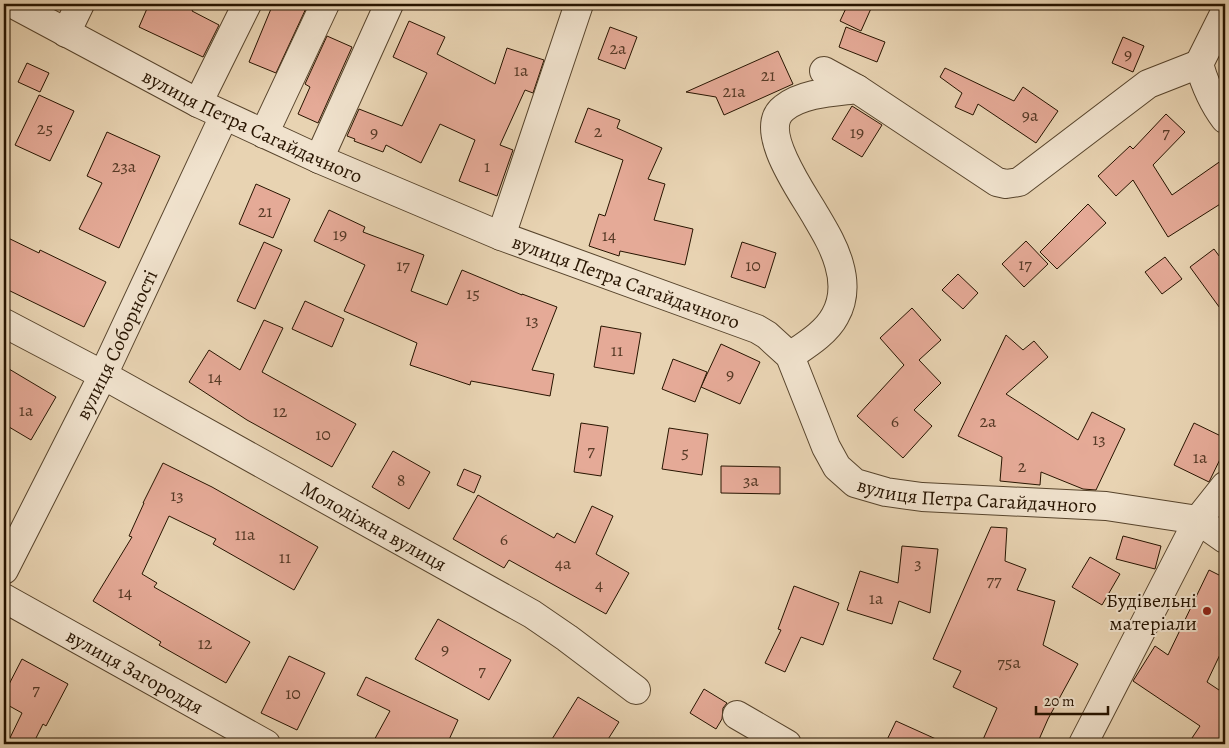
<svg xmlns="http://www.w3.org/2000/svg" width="1229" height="748" viewBox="0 0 1229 748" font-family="Alegreya,serif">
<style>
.building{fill:#e5aa97;stroke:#271400}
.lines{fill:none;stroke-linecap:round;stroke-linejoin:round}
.minor-casing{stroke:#57442c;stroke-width:30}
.minor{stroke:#f0e2cd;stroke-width:28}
.poi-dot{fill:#8f2418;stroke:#f0e2cd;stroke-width:2}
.labels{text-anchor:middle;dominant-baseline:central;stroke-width:4;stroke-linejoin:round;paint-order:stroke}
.number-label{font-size:18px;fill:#563a26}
.street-label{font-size:20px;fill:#271400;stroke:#f0e2cd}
.poi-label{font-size:20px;fill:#271400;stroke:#f0e2cd;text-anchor:end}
</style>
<rect width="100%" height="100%" fill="#e8d3b2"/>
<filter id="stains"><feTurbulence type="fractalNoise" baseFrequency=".004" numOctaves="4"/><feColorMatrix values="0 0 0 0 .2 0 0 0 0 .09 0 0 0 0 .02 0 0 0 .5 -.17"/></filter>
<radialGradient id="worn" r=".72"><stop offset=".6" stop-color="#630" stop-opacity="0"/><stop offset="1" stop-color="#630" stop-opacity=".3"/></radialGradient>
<g class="building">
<polygon points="149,4 195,4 192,11 219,25 203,57 139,27"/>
<polygon points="273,4 308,4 276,73 249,62"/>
<polygon points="848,4 873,4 861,31 840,21"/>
<polygon points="409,21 445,37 437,54 495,84 507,48 544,60 533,93 525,90 500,145 513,150 497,196 459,181 475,140 440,124 421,163 386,145 383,152 354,141 355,139 347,136 359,109 402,126 427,73 393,57"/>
<polygon points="610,27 637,37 625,69 598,59"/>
<polygon points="846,27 885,42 877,62 839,47"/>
<polygon points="327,36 352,47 318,123 298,114 310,87 305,84"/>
<polygon points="1123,37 1144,46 1133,72 1112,63"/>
<polygon points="778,51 793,84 724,115 716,97 686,92"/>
<polygon points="27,63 49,73 40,92 18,82"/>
<polygon points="945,68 1014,101 1023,87 1058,111 1036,143 978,104 973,115 955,107 962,93 940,77"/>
<polygon points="39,95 74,111 50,161 15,145"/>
<polygon points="852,106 882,125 862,157 832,139"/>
<polygon points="588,108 620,120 617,128 662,148 648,179 665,184 654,220 693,229 685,265 620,251 619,256 589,246 599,214 605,216 623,160 575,142"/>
<polygon points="1166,114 1185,132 1153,165 1172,195 1225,158 1225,201 1168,237 1133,180 1116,196 1098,176 1130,146 1133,149"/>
<polygon points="107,132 160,156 119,248 79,229 102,183 87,176"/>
<polygon points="256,184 290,199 273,238 239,224"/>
<polygon points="1088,204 1106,223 1057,269 1040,252"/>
<polygon points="329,210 365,227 363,232 424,255 411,291 447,305 462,270 522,295 522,294 557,307 532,370 554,374 550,396 471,381 470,385 410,365 417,343 344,311 365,265 314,241"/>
<polygon points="4,236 39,253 40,250 106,282 84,327 4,288"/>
<polygon points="1026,241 1048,264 1024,287 1002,264"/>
<polygon points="264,242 282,250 255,309 237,301"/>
<polygon points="742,242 776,253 765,288 731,277"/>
<polygon points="1214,249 1225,264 1225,315 1190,267"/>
<polygon points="1165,257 1182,279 1162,294 1145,272"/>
<polygon points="958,274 978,293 963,309 942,290"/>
<polygon points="305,301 344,319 332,347 292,329"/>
<polygon points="912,308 941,340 919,360 941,383 914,410 932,426 903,458 857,416 904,365 880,338"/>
<polygon points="264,320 283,328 262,372 356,424 332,467 247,420 189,382 209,350 240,370"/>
<polygon points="601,326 641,333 634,374 594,367"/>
<polygon points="1006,335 1023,350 1034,341 1048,357 1006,394 1078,440 1092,412 1125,429 1096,490 1083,489 1041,472 1040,485 1000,481 1002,457 958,436"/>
<polygon points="721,344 760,362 740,404 701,387"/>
<polygon points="673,359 707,372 695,402 662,389"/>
<polygon points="4,366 56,397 31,440 4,424"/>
<polygon points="581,423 608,427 601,476 574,472"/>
<polygon points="1194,423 1225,438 1225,449 1209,482 1174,465"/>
<polygon points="669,428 708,434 702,475 662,469"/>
<polygon points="393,451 430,472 409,509 372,487"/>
<polygon points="163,463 212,487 318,547 294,590 213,544 216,539 169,516 142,574 157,583 154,587 250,642 226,683 159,645 161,642 93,601 132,537 129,536 144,503 143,503"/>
<polygon points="721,466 780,467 780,494 721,493"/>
<polygon points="464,469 481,476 474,493 457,485"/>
<polygon points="478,495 554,538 557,533 575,543 592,506 613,516 596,554 629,573 606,614 509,560 504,568 453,539"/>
<polygon points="991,527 1007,528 1005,561 1026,569 1017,590 1055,601 1043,645 1078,664 1048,719 1037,744 981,744 997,708 953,687 961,671 933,659"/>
<polygon points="1123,536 1161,546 1155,569 1116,559"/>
<polygon points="902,546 938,549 930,613 899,601 892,624 847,610 860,571 898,583"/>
<polygon points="1090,557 1120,574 1102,605 1072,587"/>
<polygon points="1209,570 1225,578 1225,644 1207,682 1225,694 1225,744 1188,744 1200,726 1133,681 1155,646 1168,655"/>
<polygon points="794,586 839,603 823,645 801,637 785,672 765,663 781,630 778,629"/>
<polygon points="438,619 511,660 489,700 415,659"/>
<polygon points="289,656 325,673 297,730 261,713"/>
<polygon points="22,659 68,684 46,726 43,724 33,744 7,744 22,713 4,703 4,694"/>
<polygon points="366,677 458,720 447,744 372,744 390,711 357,695"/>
<polygon points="704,689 727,703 723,708 722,719 716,729 690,713"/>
<polygon points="578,697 619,722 605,744 549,744"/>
<polygon points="896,721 947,744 885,744"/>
</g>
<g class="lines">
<defs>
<g id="minor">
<path id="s1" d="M13,4L198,103L319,159L501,236L757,329L767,335L790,356L826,447L837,467L855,483L886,492L922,497L1106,506L1198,520L1225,539"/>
<path d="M1225,12L1199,64C1205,85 1212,102 1225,119"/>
<polyline points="66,33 80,4"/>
<polyline points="824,71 857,89"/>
<polyline points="198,103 247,4"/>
<polyline points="264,134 325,4"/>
<polyline points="319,159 389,4"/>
<polyline points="501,236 579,4"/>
<path id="s2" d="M4,323L103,375L532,614L567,638L636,690"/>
<path d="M790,356C806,345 826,333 835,316C844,300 844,281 839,264C834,246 824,230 814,213C802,192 756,129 784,108C803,93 833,92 857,89L997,182L1006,184L1019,182L1148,84L1199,64"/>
<path id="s3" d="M4,570L103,375L224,116"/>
<path id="s4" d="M4,598L266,744"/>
<polyline points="737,715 787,744"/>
<polyline points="1083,744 1198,520 1225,486"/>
</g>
</defs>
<use href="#minor" class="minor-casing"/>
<use href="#minor" class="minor"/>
</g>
<circle class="poi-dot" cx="1207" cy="611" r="5"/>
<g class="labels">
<g class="number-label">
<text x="618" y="48">2а</text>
<text x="1128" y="54">9</text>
<text x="521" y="70">1а</text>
<text x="768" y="75">21</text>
<text x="734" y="91">21а</text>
<text x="1030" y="115">9а</text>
<text x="45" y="128">25</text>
<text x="598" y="131">2</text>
<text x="374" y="132">9</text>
<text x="857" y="132">19</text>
<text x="1166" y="132">7</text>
<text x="124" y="166">23а</text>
<text x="487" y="166">1</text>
<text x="265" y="211">21</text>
<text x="340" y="234">19</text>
<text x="609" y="235">14</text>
<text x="1025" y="264">17</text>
<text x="403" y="265">17</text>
<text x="753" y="265">10</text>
<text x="473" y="293">15</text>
<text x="532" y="320">13</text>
<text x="617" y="350">11</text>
<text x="730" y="374">9</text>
<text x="215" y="377">14</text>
<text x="26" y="410">1а</text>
<text x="280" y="411">12</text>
<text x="895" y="421">6</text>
<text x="988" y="421">2а</text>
<text x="323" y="434">10</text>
<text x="1099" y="439">13</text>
<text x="591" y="450">7</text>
<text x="685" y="452">5</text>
<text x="1200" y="457">1а</text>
<text x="1022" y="466">2</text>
<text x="401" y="480">8</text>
<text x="751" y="480">3а</text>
<text x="177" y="495">13</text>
<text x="245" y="534">11а</text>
<text x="504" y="539">6</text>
<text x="285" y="557">11</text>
<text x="563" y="563">4а</text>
<text x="918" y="563">3</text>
<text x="994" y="580">77</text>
<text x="599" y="584">4</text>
<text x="125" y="592">14</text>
<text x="876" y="598">1а</text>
<text x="205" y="643">12</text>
<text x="445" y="649">9</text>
<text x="1009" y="662">75а</text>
<text x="482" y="670">7</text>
<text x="36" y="689">7</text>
<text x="293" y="693">10</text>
</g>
<g class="street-label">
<text stroke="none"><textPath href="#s1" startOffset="269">вулиця Петра Сагайдачного</textPath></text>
<text stroke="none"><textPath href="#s1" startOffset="674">вулиця Петра Сагайдачного</textPath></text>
<text stroke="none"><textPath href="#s3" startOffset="252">вулиця Соборності</textPath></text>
<text stroke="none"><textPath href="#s1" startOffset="1124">вулиця Петра Сагайдачного</textPath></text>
<text stroke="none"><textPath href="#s2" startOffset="422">Молодіжна вулиця</textPath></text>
<text stroke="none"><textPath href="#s4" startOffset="150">вулиця Загороддя</textPath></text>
</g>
<g class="poi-label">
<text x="1197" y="600">Будівельні<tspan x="1197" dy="23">матеріали</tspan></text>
</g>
</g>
<rect width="1229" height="748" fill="none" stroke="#e8d3b2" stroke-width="20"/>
<rect x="5" y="5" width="1219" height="738" fill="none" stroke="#271400" stroke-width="2.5"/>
<rect x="10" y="10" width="1209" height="728" fill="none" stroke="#271400"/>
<path d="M1036 706v8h72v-8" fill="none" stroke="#271400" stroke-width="2.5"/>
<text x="1044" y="706" font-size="15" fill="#271400" stroke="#f0e2cd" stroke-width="4" paint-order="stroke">20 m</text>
<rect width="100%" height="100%" filter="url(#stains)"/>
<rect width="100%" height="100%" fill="url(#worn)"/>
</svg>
